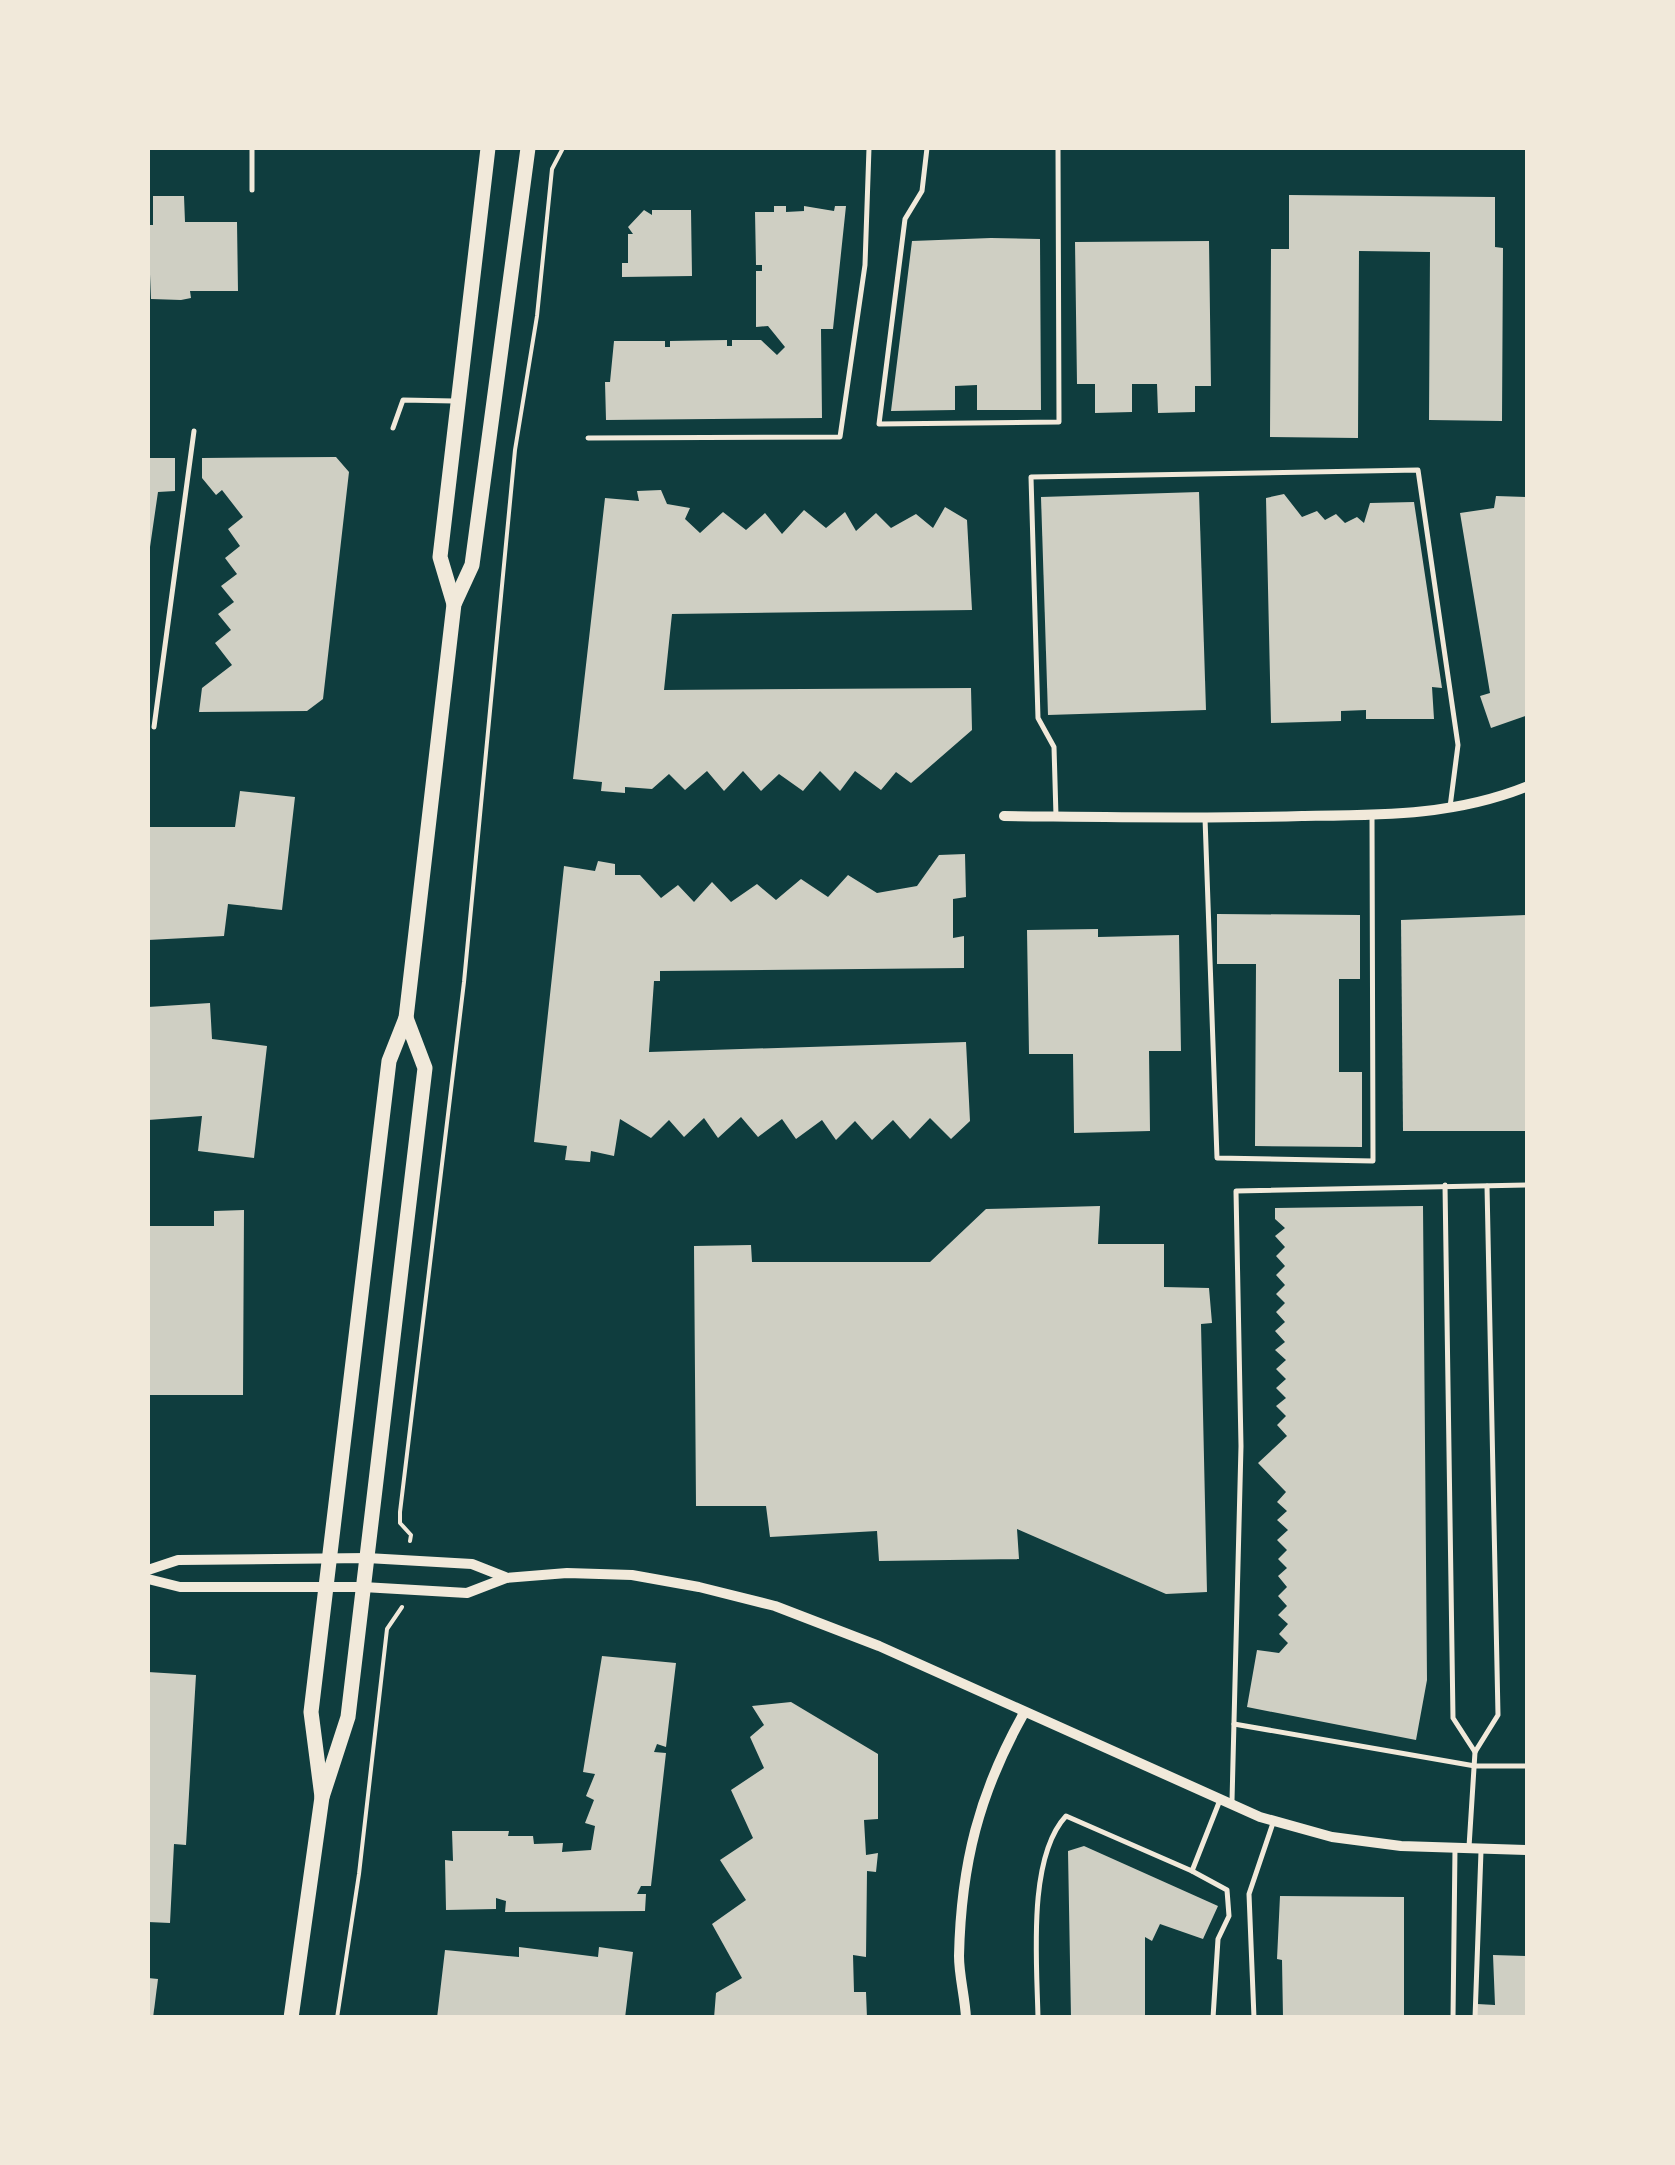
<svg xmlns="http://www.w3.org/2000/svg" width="1675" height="2165" viewBox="0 0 1675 2165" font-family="'PT Sans Narrow',sans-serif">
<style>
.building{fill:#cfcfc3}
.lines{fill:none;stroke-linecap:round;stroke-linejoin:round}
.path{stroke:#f1e9da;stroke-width:4}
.service{stroke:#f1e9da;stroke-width:5}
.minor{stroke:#f1e9da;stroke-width:10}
.secondary{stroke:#f1e9da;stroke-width:15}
</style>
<rect width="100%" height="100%" fill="#0f3d3e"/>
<g class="building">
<polygon points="1289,195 1495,197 1495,247 1503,248 1502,421 1429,420 1430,252 1359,251 1358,438 1270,437 1271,249 1289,249"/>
<polygon points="153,196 184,196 185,222 237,222 238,291 190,291 191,298 181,300 151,299 148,225 153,225"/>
<polygon points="774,206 786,206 786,212 804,211 804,206 834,211 835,206 846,206 833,329 821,329 822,418 606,420 605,382 610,382 614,341 665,341 665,347 670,347 670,341 727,340 727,346 732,346 732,340 761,340 777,355 785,347 768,326 756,327 756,271 762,271 762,265 756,265 755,212 774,212"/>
<polygon points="644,210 652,215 652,210 691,210 692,276 622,277 622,263 628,263 628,234 633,234 628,227"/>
<polygon points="991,238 1040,239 1041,410 977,410 977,385 955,386 955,410 891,411 912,241"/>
<polygon points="1209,241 1211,386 1195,386 1195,412 1158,413 1157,384 1132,384 1132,412 1095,413 1095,384 1077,384 1075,242"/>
<polygon points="336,457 349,472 323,699 307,711 199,712 202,688 232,665 215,643 231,630 218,614 234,602 221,586 237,574 225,558 240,546 228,529 243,517 222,490 216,495 202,478 202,458"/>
<polygon points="148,458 175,458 175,491 158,492 150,547"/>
<polygon points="661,490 667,504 690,508 685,519 700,533 723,512 746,530 765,513 782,534 804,510 826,528 845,512 856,531 876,513 891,528 916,514 933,528 945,507 967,520 972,610 672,614 664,690 971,688 972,730 911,783 896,772 881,790 855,771 840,791 820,771 803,791 779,774 761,791 743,771 724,791 707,771 685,790 669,774 652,789 625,787 625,793 601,791 602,782 573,779 605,498 639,501 637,491"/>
<polygon points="1199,492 1206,710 1048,715 1041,497"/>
<polygon points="1284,494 1302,517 1317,511 1325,520 1336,514 1345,523 1357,517 1364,523 1370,503 1414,502 1442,688 1432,687 1434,719 1366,719 1366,710 1341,711 1341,721 1271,723 1266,498"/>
<polygon points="1496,496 1528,497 1528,715 1491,728 1480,696 1490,693 1460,513 1494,508"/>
<polygon points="240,791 295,797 282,910 228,904 224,936 148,940 148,827 235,827"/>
<polygon points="965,854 966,897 953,899 953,938 964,936 964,968 660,971 660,981 654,981 649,1052 966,1042 970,1121 951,1139 930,1118 910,1139 893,1120 872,1140 855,1121 836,1140 822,1120 796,1139 782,1119 758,1137 741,1117 718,1138 704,1118 684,1137 669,1120 651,1138 620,1119 614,1156 591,1151 590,1162 565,1160 567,1146 534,1142 564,866 595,871 598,861 615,864 615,875 640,875 661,898 678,885 694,902 712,882 731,902 757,884 776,900 801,879 828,897 848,875 877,893 917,886 939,855"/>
<polygon points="1217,914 1360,915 1360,979 1339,979 1339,1072 1362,1072 1362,1147 1255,1146 1256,964 1217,964"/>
<polygon points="1528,915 1528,1131 1403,1131 1401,920"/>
<polygon points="1098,929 1098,937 1179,935 1181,1051 1149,1051 1150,1131 1074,1133 1073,1054 1029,1054 1027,930"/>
<polygon points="210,1003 212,1039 267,1046 254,1158 198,1151 202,1116 148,1120 148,1007"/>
<polygon points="1100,1206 1098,1244 1164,1244 1164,1287 1209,1288 1212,1323 1201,1324 1207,1592 1166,1594 1017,1529 1019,1559 879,1561 877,1531 770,1537 766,1506 696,1506 694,1246 751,1245 752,1262 930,1262 986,1209"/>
<polygon points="1423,1206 1427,1680 1416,1740 1247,1707 1257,1650 1279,1653 1288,1643 1279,1634 1288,1624 1278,1615 1287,1606 1278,1596 1287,1587 1278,1576 1287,1568 1278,1559 1287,1550 1277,1540 1288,1530 1277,1520 1287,1511 1277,1502 1286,1492 1258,1463 1287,1436 1277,1425 1286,1416 1276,1406 1286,1398 1276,1388 1286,1379 1276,1369 1286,1360 1275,1350 1285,1342 1275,1331 1285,1322 1276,1312 1285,1303 1276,1294 1285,1285 1276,1275 1285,1266 1276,1256 1285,1247 1275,1236 1285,1228 1275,1219 1275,1208"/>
<polygon points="244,1210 243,1395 148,1395 148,1226 214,1226 214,1211"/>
<polygon points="602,1656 676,1663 666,1747 657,1744 654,1752 666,1753 651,1886 641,1886 637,1894 646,1894 645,1911 505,1912 506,1901 496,1898 496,1909 446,1910 445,1860 453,1861 452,1831 509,1831 508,1836 533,1836 534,1844 563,1843 562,1852 591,1850 595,1826 585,1823 594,1800 586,1796 595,1774 583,1772"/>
<polygon points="148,1672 196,1675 186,1845 174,1844 170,1923 148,1922"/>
<polygon points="791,1702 878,1754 878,1819 864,1820 866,1855 878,1853 876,1872 867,1871 866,1957 853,1955 854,1992 866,1992 867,2018 714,2018 716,1993 742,1978 712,1924 746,1900 720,1860 753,1838 731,1790 764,1768 750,1737 764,1725 752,1706"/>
<polygon points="1084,1846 1218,1906 1203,1939 1160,1924 1152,1941 1145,1937 1145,2018 1071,2018 1068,1851"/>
<polygon points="1280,1896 1404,1897 1404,2018 1283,2018 1282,1960 1277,1959"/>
<polygon points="519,1947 598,1957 599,1947 633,1952 625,2018 437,2018 445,1950 519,1957"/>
<polygon points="1493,1955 1528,1956 1528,2018 1477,2018 1477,2004 1495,2005"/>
<polygon points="148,1978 158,1979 153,2018 148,2018"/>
</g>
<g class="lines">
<g class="path">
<polyline points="410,1541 411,1535 400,1523 400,1512 464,982 515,450 537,316 552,169 563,148"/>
<polyline points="337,2018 359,1874 387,1629 402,1607"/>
</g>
<g class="service">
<polyline points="252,148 252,190"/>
<polyline points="927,148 922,191 905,219 879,424 1059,422 1058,148"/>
<polyline points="393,428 403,400 454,401"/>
<polyline points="588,438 840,437 865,265 869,148"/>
<polyline points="154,727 194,431"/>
<polyline points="1056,816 1054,747 1038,718 1031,477 1418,470 1458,745 1450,807"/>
<polyline points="1205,818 1217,1158 1373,1161 1372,816"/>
<polyline points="1445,1185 1453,1718 1475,1752"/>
<polyline points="1234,1724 1475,1766 1528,1766"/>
<polyline points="1232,1801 1241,1446 1236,1191 1528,1185"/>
<polyline points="1469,1847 1475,1752 1498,1715 1487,1186"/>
<polyline points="1192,1871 1227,1890 1229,1916 1218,1939 1213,2018"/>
<path d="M1038,2018C1037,1963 1027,1858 1066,1816L1192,1871L1220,1800"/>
<polyline points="1254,2018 1249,1894 1274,1820"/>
<polyline points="1453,2018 1455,1849"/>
<polyline points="1475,2018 1481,1851"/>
</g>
<g class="minor">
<path d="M1004,816C1103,817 1202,819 1302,816C1380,815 1454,816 1528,786"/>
<polyline points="148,1570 178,1560 367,1558 472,1564 505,1577"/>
<polyline points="148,1579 180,1587 363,1587 467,1593 506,1578 567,1573 632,1575 699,1587 775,1606 879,1646 1260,1817 1332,1837 1401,1846 1528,1850"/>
<path d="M966,2018C965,1997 959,1976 959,1956C961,1864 979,1793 1024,1713"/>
</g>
<g class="secondary">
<polyline points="454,604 440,557 488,148"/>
<polyline points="322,1797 311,1712 389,1061 406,1018 454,604 472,565 528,148"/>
<polyline points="291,2018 322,1797 348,1717 425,1068 406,1018"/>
</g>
</g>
<rect width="1675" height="2165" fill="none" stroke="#f1e9da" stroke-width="300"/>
</svg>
